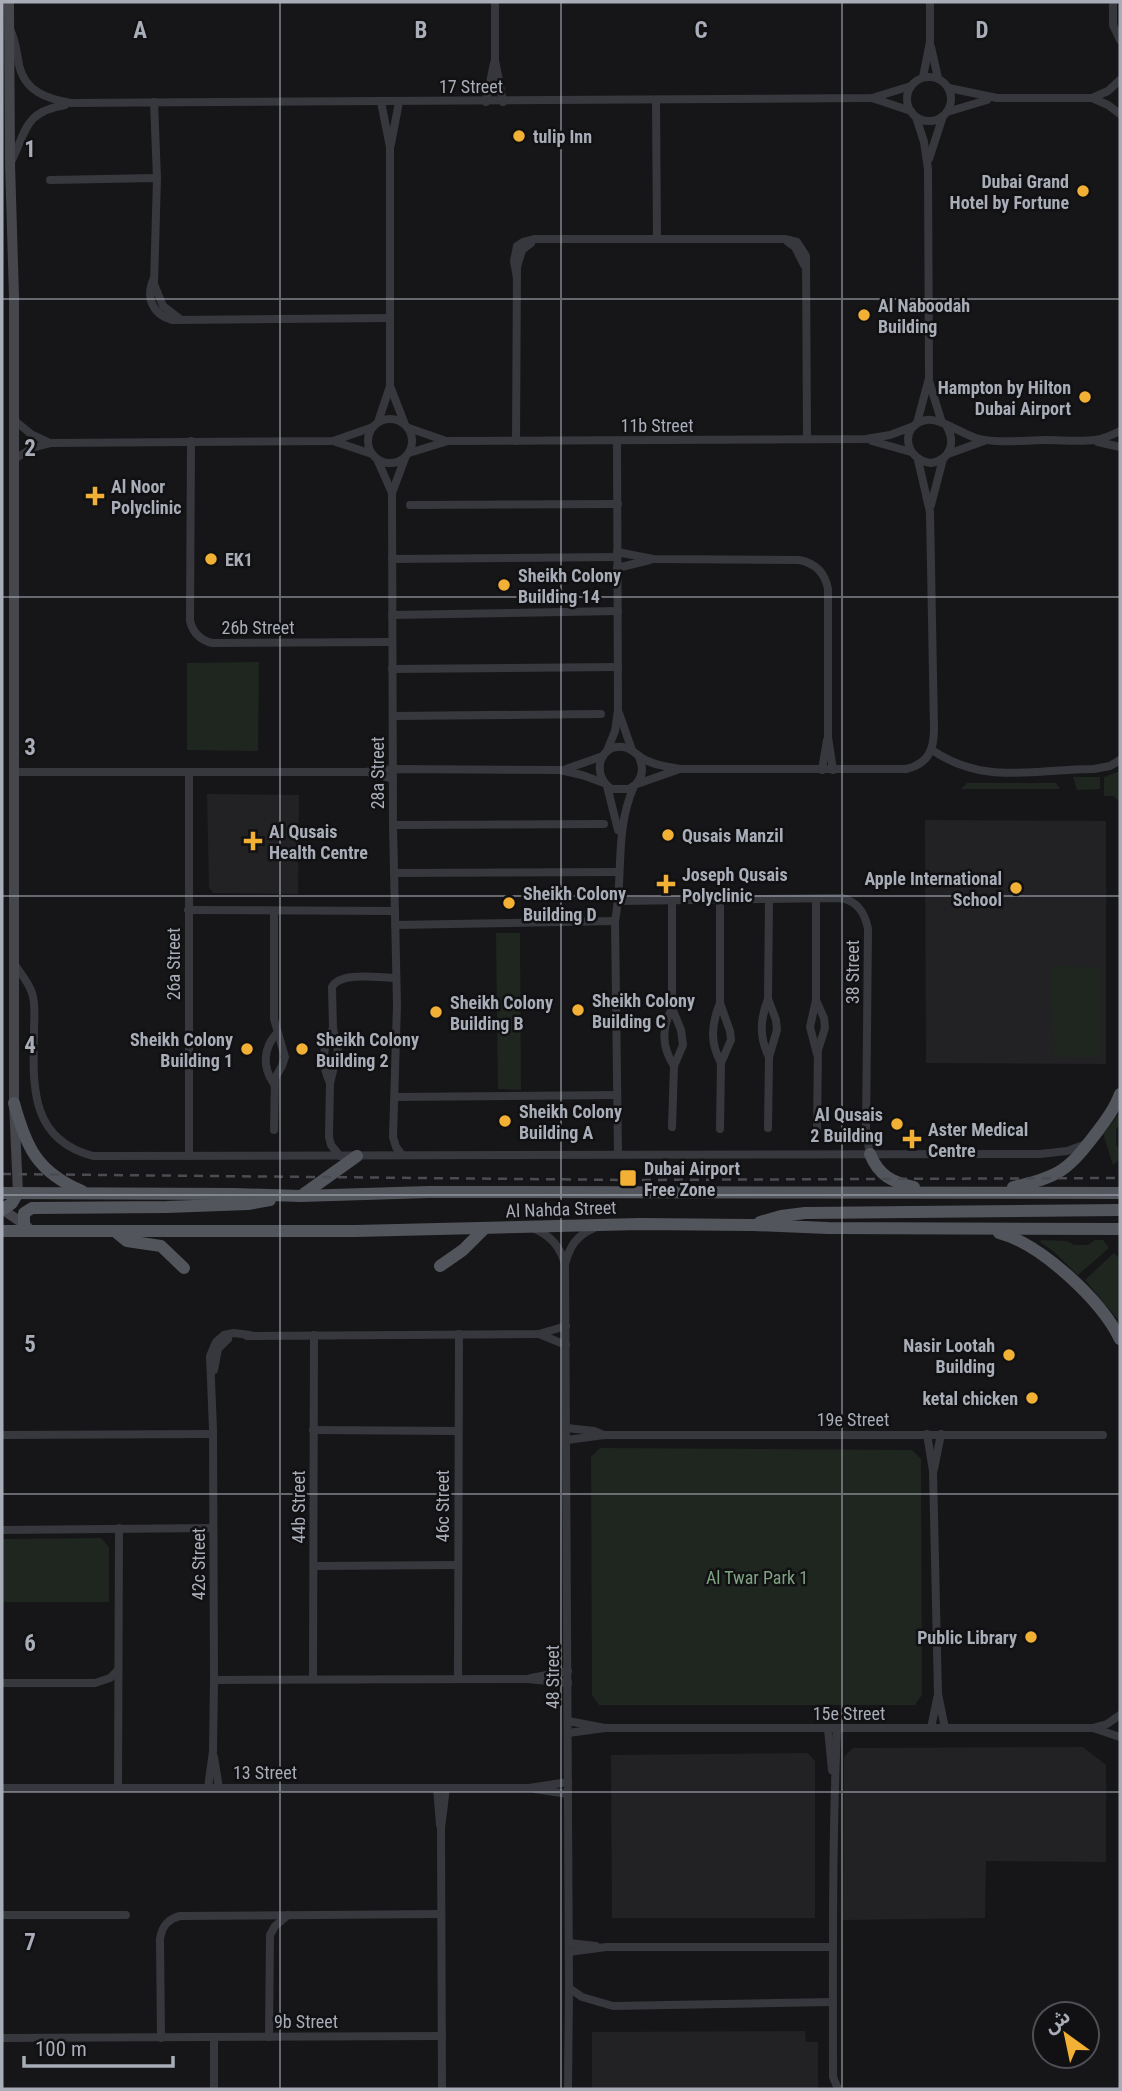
<svg xmlns="http://www.w3.org/2000/svg" width="1122" height="2091" viewBox="0 0 1122 2091" font-family="'Roboto Condensed','Noto Sans Arabic',sans-serif">
<style>
.built{fill:#222225}
.green{fill:#1e261f}
.lines{fill:none;stroke-linecap:round;stroke-linejoin:round}
.street{stroke:#37383d;stroke-width:8}
.secondary{stroke:#45474d;stroke-width:10}
.primary{stroke:#53555c;stroke-width:12}
.rail{stroke:#4a4c52;stroke-width:2.5;stroke-dasharray:9 7;stroke-linecap:butt}
.grid{fill:none;stroke:#a8adb8;stroke-width:2;stroke-opacity:0.55}
.poi-dot{fill:#f2b134;stroke:#111113;stroke-width:2.5}
.labels{text-anchor:middle;dominant-baseline:central;stroke-width:5;stroke-linejoin:round;paint-order:stroke}
.street-label{font-size:18px;fill:#a8adb8;stroke:#111113}
.poi-label{font-size:18px;font-weight:bold;fill:#a8adb8;stroke:#111113;text-anchor:start}
.park-label{font-size:18px;fill:#7fa381;stroke:#111113}
.grid-label{font-size:23px;text-anchor:middle;font-weight:bold;fill:#a8adb8;stroke:#111113;stroke-width:5;stroke-linejoin:round;paint-order:stroke}
</style>
<rect width="100%" height="100%" fill="#161618"/>
<g class="built">
<polygon points="207,794 299,795 298,894 213,893 209,887"/>
<polygon points="925,820 1106,821 1106,1064 926,1063"/>
<polygon points="1083,1747 1106,1765 1106,1862 986,1861 985,1918 843,1920 844,1757 853,1748"/>
<polygon points="808,1753 815,1761 815,1918 612,1918 611,1755"/>
<polygon points="805,2031 806,2042 818,2042 818,2089 592,2089 592,2032"/>
</g>
<g class="green">
<polygon points="259,662 258,751 187,750 187,663"/>
<polygon points="1120,771 1120,802 1113,796 1104,796 1104,777"/>
<polygon points="1073,777 1100,777 1100,789 1077,790"/>
<polygon points="967,783 1056,783 1060,789 961,789"/>
<polygon points="496,933 520,933 521,1090 498,1089"/>
<polygon points="1051,966 1101,967 1102,1057 1054,1057"/>
<polygon points="1119,1114 1120,1126 1116,1129 1116,1145 1120,1150 1120,1159 1113,1165 1103,1134"/>
<polygon points="1041,1240 1067,1241 1074,1245 1088,1245 1095,1240 1103,1240 1109,1248 1078,1275 1053,1251 1040,1242"/>
<polygon points="1114,1253 1120,1259 1120,1322 1085,1280"/>
<polygon points="600,1448 912,1450 921,1459 922,1695 915,1705 599,1705 592,1695 591,1457"/>
<polygon points="101,1538 109,1547 109,1602 2,1602 2,1539"/>
</g>
<g class="lines">
<g class="street">
<polyline points="495,2 495,60 503,102"/>
<polyline points="1113,2 1113,25 1120,40"/>
<path d="M11,31C16,43 17,53 19,65C25,92 48,99 71,103L872,98L911,86"/>
<polyline points="931,47 938,78"/>
<circle cx="929" cy="99" r="22"/>
<polyline points="923,77 930,42 930,2"/>
<polyline points="949,88 997,98 1092,98 1108,105 1120,114"/>
<polyline points="872,98 911,111"/>
<polyline points="1092,98 1108,91 1120,80"/>
<polyline points="656,100 657,239"/>
<polyline points="154,102 157,178 154,284 163,306 180,319"/>
<polyline points="486,102 494,63"/>
<polyline points="947,112 987,100"/>
<polyline points="916,117 924,142 928,169 929,378 917,423"/>
<polyline points="391,144 399,102"/>
<polyline points="929,159 943,116"/>
<path d="M11,162C27,130 24,112 65,105"/>
<polyline points="50,180 157,178"/>
<polyline points="788,242 795,247 804,265"/>
<path d="M154,278C145,297 152,314 172,320L390,318"/>
<polyline points="517,278 514,261 517,246 523,242 534,239 785,239 797,242 806,256 807,439"/>
<polyline points="929,381 942,423"/>
<polyline points="390,386 404,422"/>
<circle cx="390" cy="441" r="22"/>
<polyline points="14,420 31,434 48,442"/>
<polyline points="378,422 390,386 390,147 381,102"/>
<path d="M947,427C956,443 950,460 931,463C904,460 899,425 926,420C939,417 962,434 976,438C998,444 1024,440 1046,440C1062,440 1079,442 1095,440C1104,439 1112,435 1120,431"/>
<polyline points="409,428 446,441"/>
<path d="M191,441L190,621C193,633 200,640 212,643L392,642"/>
<polyline points="516,441 517,267 522,250 531,243"/>
<polyline points="872,441 911,452"/>
<polyline points="336,442 372,454"/>
<polyline points="1098,442 1120,447"/>
<polyline points="409,453 448,441 866,439 890,435 914,426"/>
<polyline points="948,454 984,441"/>
<polyline points="15,459 32,448 51,443 333,441 373,427"/>
<polyline points="377,459 392,493"/>
<polyline points="410,505 618,504"/>
<polyline points="931,505 943,459"/>
<path d="M617,552L653,559L799,560C815,563 825,573 828,589V737L833,770"/>
<polyline points="392,559 617,557"/>
<polyline points="617,568 650,560"/>
<polyline points="392,615 618,611"/>
<polyline points="392,669 618,667"/>
<polyline points="619,713 632,750"/>
<polyline points="393,716 601,714"/>
<path d="M932,750C985,786 1034,769 1094,769L1110,766L1120,760"/>
<polyline points="607,751 615,731 618,710 617,440"/>
<path d="M639,757C645,771 642,782 629,789H612C592,778 597,744 623,747C632,748 635,754 642,758C653,765 668,767 680,769H906C928,764 934,750 934,729L930,512L918,460"/>
<polyline points="566,769 603,756"/>
<polyline points="822,770 827,740"/>
<polyline points="14,772 364,772 393,769 560,770 582,775 604,783"/>
<polyline points="367,772 393,779"/>
<polyline points="637,784 677,770"/>
<polyline points="607,786 618,830"/>
<polyline points="393,825 604,824"/>
<polyline points="394,873 619,872"/>
<polyline points="816,899 816,1000 824,1018 825,1028 818,1050 817,1128"/>
<polyline points="672,900 672,1008 681,1030 683,1045 674,1066 672,1127"/>
<polyline points="720,900 720,1003 730,1031 731,1040 721,1063 720,1129"/>
<path d="M619,901L842,898C858,902 865,913 868,929L866,1133L870,1154"/>
<polyline points="188,910 395,911"/>
<polyline points="395,925 615,921"/>
<path d="M15,965C21,974 29,983 32,993C36,1005 34,1019 34,1031C33,1085 29,1139 93,1156L1040,1154L1067,1151L1086,1144"/>
<path d="M768,999C760,1019 759,1037 769,1057"/>
<polyline points="816,1000 810,1027 817,1054"/>
<path d="M720,1003C711,1025 710,1043 721,1063"/>
<path d="M672,1008C662,1028 661,1046 674,1066"/>
<path d="M330,1083C321,1064 322,1046 333,1028"/>
<path d="M274,1084C262,1067 263,1048 277,1033"/>
<polyline points="395,1097 617,1095"/>
<polyline points="768,1128 769,1057 777,1030 776,1020 768,999 769,899"/>
<polyline points="274,1130 275,1078 282,1066 285,1057 274,1019 274,911"/>
<path d="M618,1154L615,921C624,874 614,832 634,786"/>
<polyline points="402,1155 396,1147 393,1137 397,1005 393,825 392,493 405,458"/>
<polyline points="189,1156 189,772"/>
<path d="M340,1156L331,1145L329,1137L330,1083L338,1051L333,1028L332,987C340,971 379,978 396,978"/>
<path d="M533,1228C551,1236 560,1246 565,1264L569,1988L568,2089"/>
<path d="M565,1264C570,1246 576,1236 594,1228"/>
<polyline points="539,1334 566,1345"/>
<polyline points="247,1336 539,1334 566,1326"/>
<polyline points="214,1370 218,1349 228,1339"/>
<polyline points="567,1428 594,1431 604,1435"/>
<polyline points="313,1430 458,1431"/>
<polyline points="927,1434 933,1471 938,1694 931,1728"/>
<polyline points="2,1435 213,1434"/>
<polyline points="567,1440 604,1435 1103,1435"/>
<polyline points="934,1469 941,1434"/>
<polyline points="2,1530 213,1528"/>
<polyline points="314,1566 458,1565"/>
<polyline points="531,1678 568,1671"/>
<polyline points="313,1679 314,1335"/>
<polyline points="458,1679 459,1334"/>
<polyline points="214,1680 528,1679 568,1683"/>
<polyline points="2,1683 95,1683 110,1678 118,1670"/>
<polyline points="938,1694 945,1728"/>
<polyline points="568,1721 605,1728"/>
<polyline points="1096,1727 1107,1724 1120,1715"/>
<polyline points="828,1729 832,1770"/>
<path d="M837,1729C832,1845 833,1961 833,2077L838,2089"/>
<polyline points="568,1733 605,1728 1093,1728 1120,1737"/>
<polyline points="214,1757 219,1788"/>
<polyline points="2,1788 529,1788 568,1782"/>
<polyline points="118,1788 119,1528"/>
<polyline points="208,1788 213,1751 214,1680 213,1429 210,1356 216,1342 224,1335 234,1333 250,1335"/>
<polyline points="437,1788 440,1825"/>
<polyline points="535,1789 568,1794"/>
<polyline points="2,1915 126,1915"/>
<polyline points="569,1943 596,1946"/>
<polyline points="569,1952 606,1947 831,1947"/>
<polyline points="569,1988 582,1997 613,2006 833,2002"/>
<polyline points="214,2037 214,2089"/>
<polyline points="269,2037 270,1935 275,1926 288,1915"/>
<polyline points="2,2038 442,2036"/>
<path d="M161,2038L160,1939C162,1926 168,1919 180,1916L441,1914"/>
<polyline points="442,2089 441,1828 446,1788"/>
</g>
<g class="secondary">
<polyline points="9,2 10,164 14,296 14,1103 18,1193"/>
<polyline points="2,1209 28,1227"/>
</g>
<g class="primary">
<path d="M14,1103C26,1147 37,1172 82,1191"/>
<path d="M870,1154C879,1176 892,1182 914,1187"/>
<path d="M1013,1187C1060,1177 1068,1170 1097,1132C1106,1120 1115,1108 1120,1094"/>
<polyline points="2,1193 234,1194 301,1196 429,1192 1120,1193"/>
<polyline points="301,1196 357,1156"/>
<polyline points="2,1210 12,1203 18,1193"/>
<polyline points="760,1222 781,1216 805,1213 1120,1210"/>
<polyline points="24,1225 24,1213 32,1208 167,1207 248,1204 270,1200"/>
<polyline points="2,1231 355,1231 639,1224 753,1225 828,1228 1120,1229"/>
<polyline points="116,1232 127,1241 161,1246 184,1268"/>
<path d="M999,1233C1041,1244 1101,1300 1120,1339"/>
<polyline points="440,1266 463,1250 484,1229"/>
</g>
<polyline class="rail" points="2,1174 629,1180 1120,1178"/>
</g>
<path class="grid" d="M280,2V2089M561,2V2089M842,2V2089M2,299H1120M2,597H1120M2,896H1120M2,1195H1120M2,1494H1120M2,1792H1120"/>
<g class="poi-dot">
<circle cx="519" cy="136" r="7"/>
<circle cx="1083" cy="191" r="7"/>
<circle cx="864" cy="315" r="7"/>
<circle cx="1085" cy="397" r="7"/>
<path d="M91.5 485.5h7v7h7v7h-7v7h-7v-7h-7v-7h7z"/>
<circle cx="211" cy="559" r="7"/>
<circle cx="504" cy="585" r="7"/>
<circle cx="668" cy="835" r="7"/>
<path d="M249.5 830.5h7v7h7v7h-7v7h-7v-7h-7v-7h7z"/>
<path d="M662.5 873.5h7v7h7v7h-7v7h-7v-7h-7v-7h7z"/>
<circle cx="1016" cy="888" r="7"/>
<circle cx="509" cy="903" r="7"/>
<circle cx="578" cy="1010" r="7"/>
<circle cx="436" cy="1012" r="7"/>
<circle cx="247" cy="1049" r="7"/>
<circle cx="302" cy="1049" r="7"/>
<circle cx="505" cy="1121" r="7"/>
<circle cx="897" cy="1124" r="7"/>
<path d="M908.5 1128.5h7v7h7v7h-7v7h-7v-7h-7v-7h7z"/>
<rect x="619" y="1169" width="18" height="18" rx="3.5"/>
<circle cx="1009" cy="1355" r="7"/>
<circle cx="1032" cy="1398" r="7"/>
<circle cx="1031" cy="1637" r="7"/>
</g>
<g class="labels">
<g class="street-label">
<text x="471" y="86">17 Street</text>
<text x="657" y="425">11b Street</text>
<text x="258" y="627">26b Street</text>
<text transform="translate(377 773) rotate(-90)">28a Street</text>
<text transform="translate(173 964) rotate(-90)">26a Street</text>
<text transform="translate(852 972) rotate(-90)">38 Street</text>
<text transform="translate(561 1209) rotate(-2)">Al Nahda Street</text>
<text x="853" y="1419">19e Street</text>
<text transform="translate(442 1506) rotate(-90)">46c Street</text>
<text transform="translate(298 1507) rotate(-90)">44b Street</text>
<text transform="translate(198 1564) rotate(-90)">42c Street</text>
<text transform="translate(552 1677) rotate(-90)">48 Street</text>
<text x="849" y="1713">15e Street</text>
<text x="265" y="1772">13 Street</text>
<text x="306" y="2021">9b Street</text>
</g>
<g class="poi-label">
<text x="533" y="136">tulip Inn</text>
<text x="1069" y="181" text-anchor="end">Dubai Grand<tspan x="1069" dy="21">Hotel by Fortune</tspan></text>
<text x="878" y="305">Al Naboodah<tspan x="878" dy="21">Building</tspan></text>
<text x="1071" y="387" text-anchor="end">Hampton by Hilton<tspan x="1071" dy="21">Dubai Airport</tspan></text>
<text x="111" y="486">Al Noor<tspan x="111" dy="21">Polyclinic</tspan></text>
<text x="225" y="559">EK1</text>
<text x="518" y="575">Sheikh Colony<tspan x="518" dy="21">Building 14</tspan></text>
<text x="269" y="831">Al Qusais<tspan x="269" dy="21">Health Centre</tspan></text>
<text x="682" y="835">Qusais Manzil</text>
<text x="682" y="874">Joseph Qusais<tspan x="682" dy="21">Polyclinic</tspan></text>
<text x="1002" y="878" text-anchor="end">Apple International<tspan x="1002" dy="21">School</tspan></text>
<text x="523" y="893">Sheikh Colony<tspan x="523" dy="21">Building D</tspan></text>
<text x="592" y="1000">Sheikh Colony<tspan x="592" dy="21">Building C</tspan></text>
<text x="450" y="1002">Sheikh Colony<tspan x="450" dy="21">Building B</tspan></text>
<text x="233" y="1039" text-anchor="end">Sheikh Colony<tspan x="233" dy="21">Building 1</tspan></text>
<text x="316" y="1039">Sheikh Colony<tspan x="316" dy="21">Building 2</tspan></text>
<text x="519" y="1111">Sheikh Colony<tspan x="519" dy="21">Building A</tspan></text>
<text x="883" y="1114" text-anchor="end">Al Qusais<tspan x="883" dy="21">2 Building</tspan></text>
<text x="928" y="1129">Aster Medical<tspan x="928" dy="21">Centre</tspan></text>
<text x="644" y="1168">Dubai Airport<tspan x="644" dy="21">Free Zone</tspan></text>
<text x="995" y="1345" text-anchor="end">Nasir Lootah<tspan x="995" dy="21">Building</tspan></text>
<text x="1018" y="1398" text-anchor="end">ketal chicken</text>
<text x="1017" y="1637" text-anchor="end">Public Library</text>
</g>
<g class="park-label">
<text x="757" y="1577">Al Twar Park 1</text>
</g>
</g>
<g class="grid-label">
<text x="140" y="38">A</text>
<text x="421" y="38">B</text>
<text x="701" y="38">C</text>
<text x="982" y="38">D</text>
<text x="30" y="157">1</text>
<text x="30" y="456">2</text>
<text x="30" y="755">3</text>
<text x="30" y="1053">4</text>
<text x="30" y="1352">5</text>
<text x="30" y="1651">6</text>
<text x="30" y="1950">7</text>
</g>
<rect width="1122" height="2091" fill="none" stroke="#a8adb8" stroke-width="7"/>
<g transform="translate(1066 2035) rotate(327)"><circle r="33" fill="#111113" stroke="#4d4f55" stroke-width="2"/>
<path d="M0-5L12 26L0 18L-12 26Z" fill="#f2b134"/>
<text y="-10" font-size="19" font-weight="bold" text-anchor="middle" fill="#a8adb8">ش</text>
</g>
<path d="M24 2056v10h149v-10" fill="none" stroke="#a8adb8" stroke-width="3.5"/>
<text x="35" y="2056" font-size="21" fill="#a8adb8" stroke="#111113" stroke-width="5" paint-order="stroke">100 m</text>
</svg>
